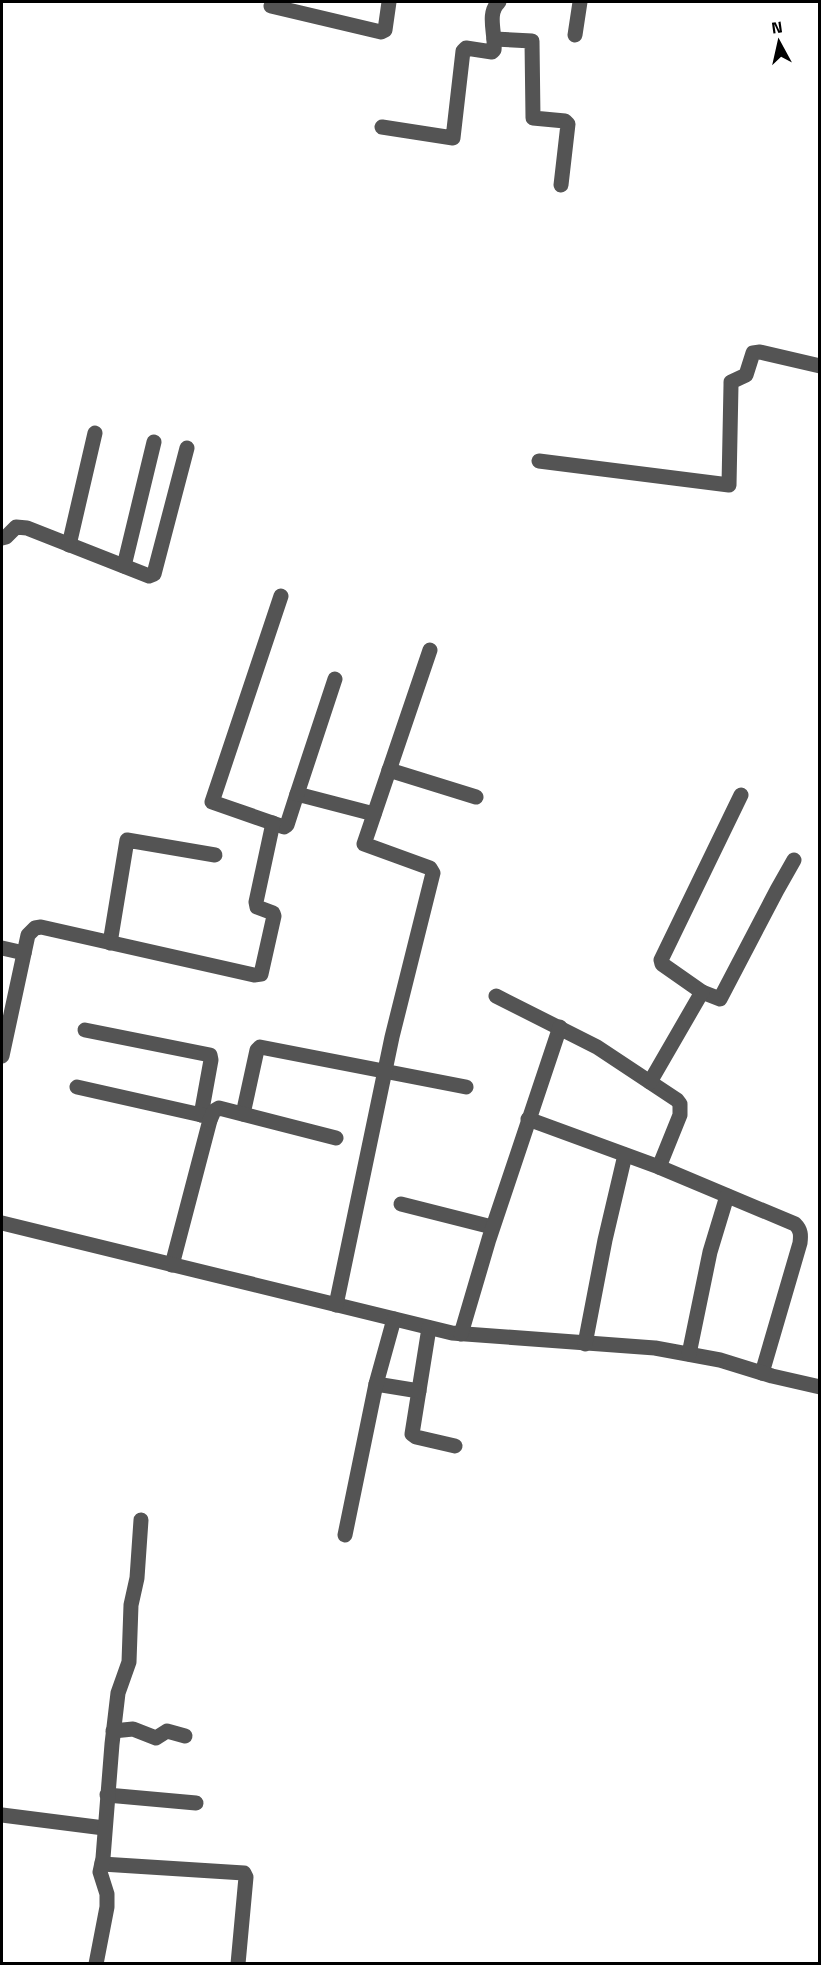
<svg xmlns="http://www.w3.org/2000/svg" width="821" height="1965" viewBox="0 0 821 1965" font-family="'Titillium Web',sans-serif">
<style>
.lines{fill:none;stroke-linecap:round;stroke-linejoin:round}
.minor{stroke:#545454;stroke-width:15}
</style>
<rect width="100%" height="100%" fill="#fff"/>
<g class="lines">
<g class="minor">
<polyline points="271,6 381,32 385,30 389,2"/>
<polyline points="575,35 580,2"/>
<polyline points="494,39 532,41 533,118 565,121 568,124 561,185"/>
<path d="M382,127L453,138L463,51L466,48L492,52L494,50C496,35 486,13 499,2"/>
<polyline points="539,461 729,485 731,385 731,382 746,375 753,353 760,352 820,366"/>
<polyline points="2,538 6,537 16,527 27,528 149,576 154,574 187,448"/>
<polyline points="69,545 95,433"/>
<polyline points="124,566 154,442"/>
<polyline points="281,596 212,802 284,827 287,825 297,794 374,814"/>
<polyline points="389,770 476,797"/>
<polyline points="297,794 335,679"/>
<polyline points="110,943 127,840 215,855"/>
<polyline points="2,948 24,953"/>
<polyline points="702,992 720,999 777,890 794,860"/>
<polyline points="496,996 597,1047 677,1100 680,1104 680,1115 659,1167"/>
<polyline points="85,1030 210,1055 211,1060 201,1115"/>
<polyline points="2,1056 28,935 35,928 41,927 254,975 261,974 274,916 273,913 257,907 256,902 273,823"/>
<polyline points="650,1082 702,992 662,964 661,960 741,795"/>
<polyline points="77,1087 206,1116 210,1120 172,1265"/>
<polyline points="243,1114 257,1050 260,1047 466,1087"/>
<path d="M528,1119L659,1167L795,1224C801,1230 801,1235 800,1243L762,1373"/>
<polyline points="210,1120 214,1111 219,1108 336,1138"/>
<polyline points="401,1204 492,1227"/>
<polyline points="2,1223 452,1333 655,1348 720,1360 772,1376 820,1387"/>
<polyline points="336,1305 392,1037 433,873 430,868 364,844 430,650"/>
<polyline points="429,1328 412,1434 416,1437 455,1446"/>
<polyline points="461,1334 489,1239 560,1027"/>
<polyline points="585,1344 605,1240 625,1155"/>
<polyline points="689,1354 710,1252 727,1196"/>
<polyline points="376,1384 419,1391"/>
<polyline points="345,1535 376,1384 394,1319"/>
<polyline points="113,1731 133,1729 156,1738 167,1731 185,1736"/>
<polyline points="107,1795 196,1803"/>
<polyline points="2,1815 104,1828"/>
<polyline points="102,1864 244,1873 246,1877 238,1964"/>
<polyline points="96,1964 107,1907 107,1894 100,1872 103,1858 112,1744 118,1693 129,1662 131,1605 137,1578 141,1520"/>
</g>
</g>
<rect width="821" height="1965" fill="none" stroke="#000000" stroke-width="6"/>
<g transform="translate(779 42) rotate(352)" stroke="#ffffff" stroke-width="4.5" paint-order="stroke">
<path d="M0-4.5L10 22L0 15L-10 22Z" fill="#000000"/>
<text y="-9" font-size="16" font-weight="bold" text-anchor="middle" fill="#000000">N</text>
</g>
</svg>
